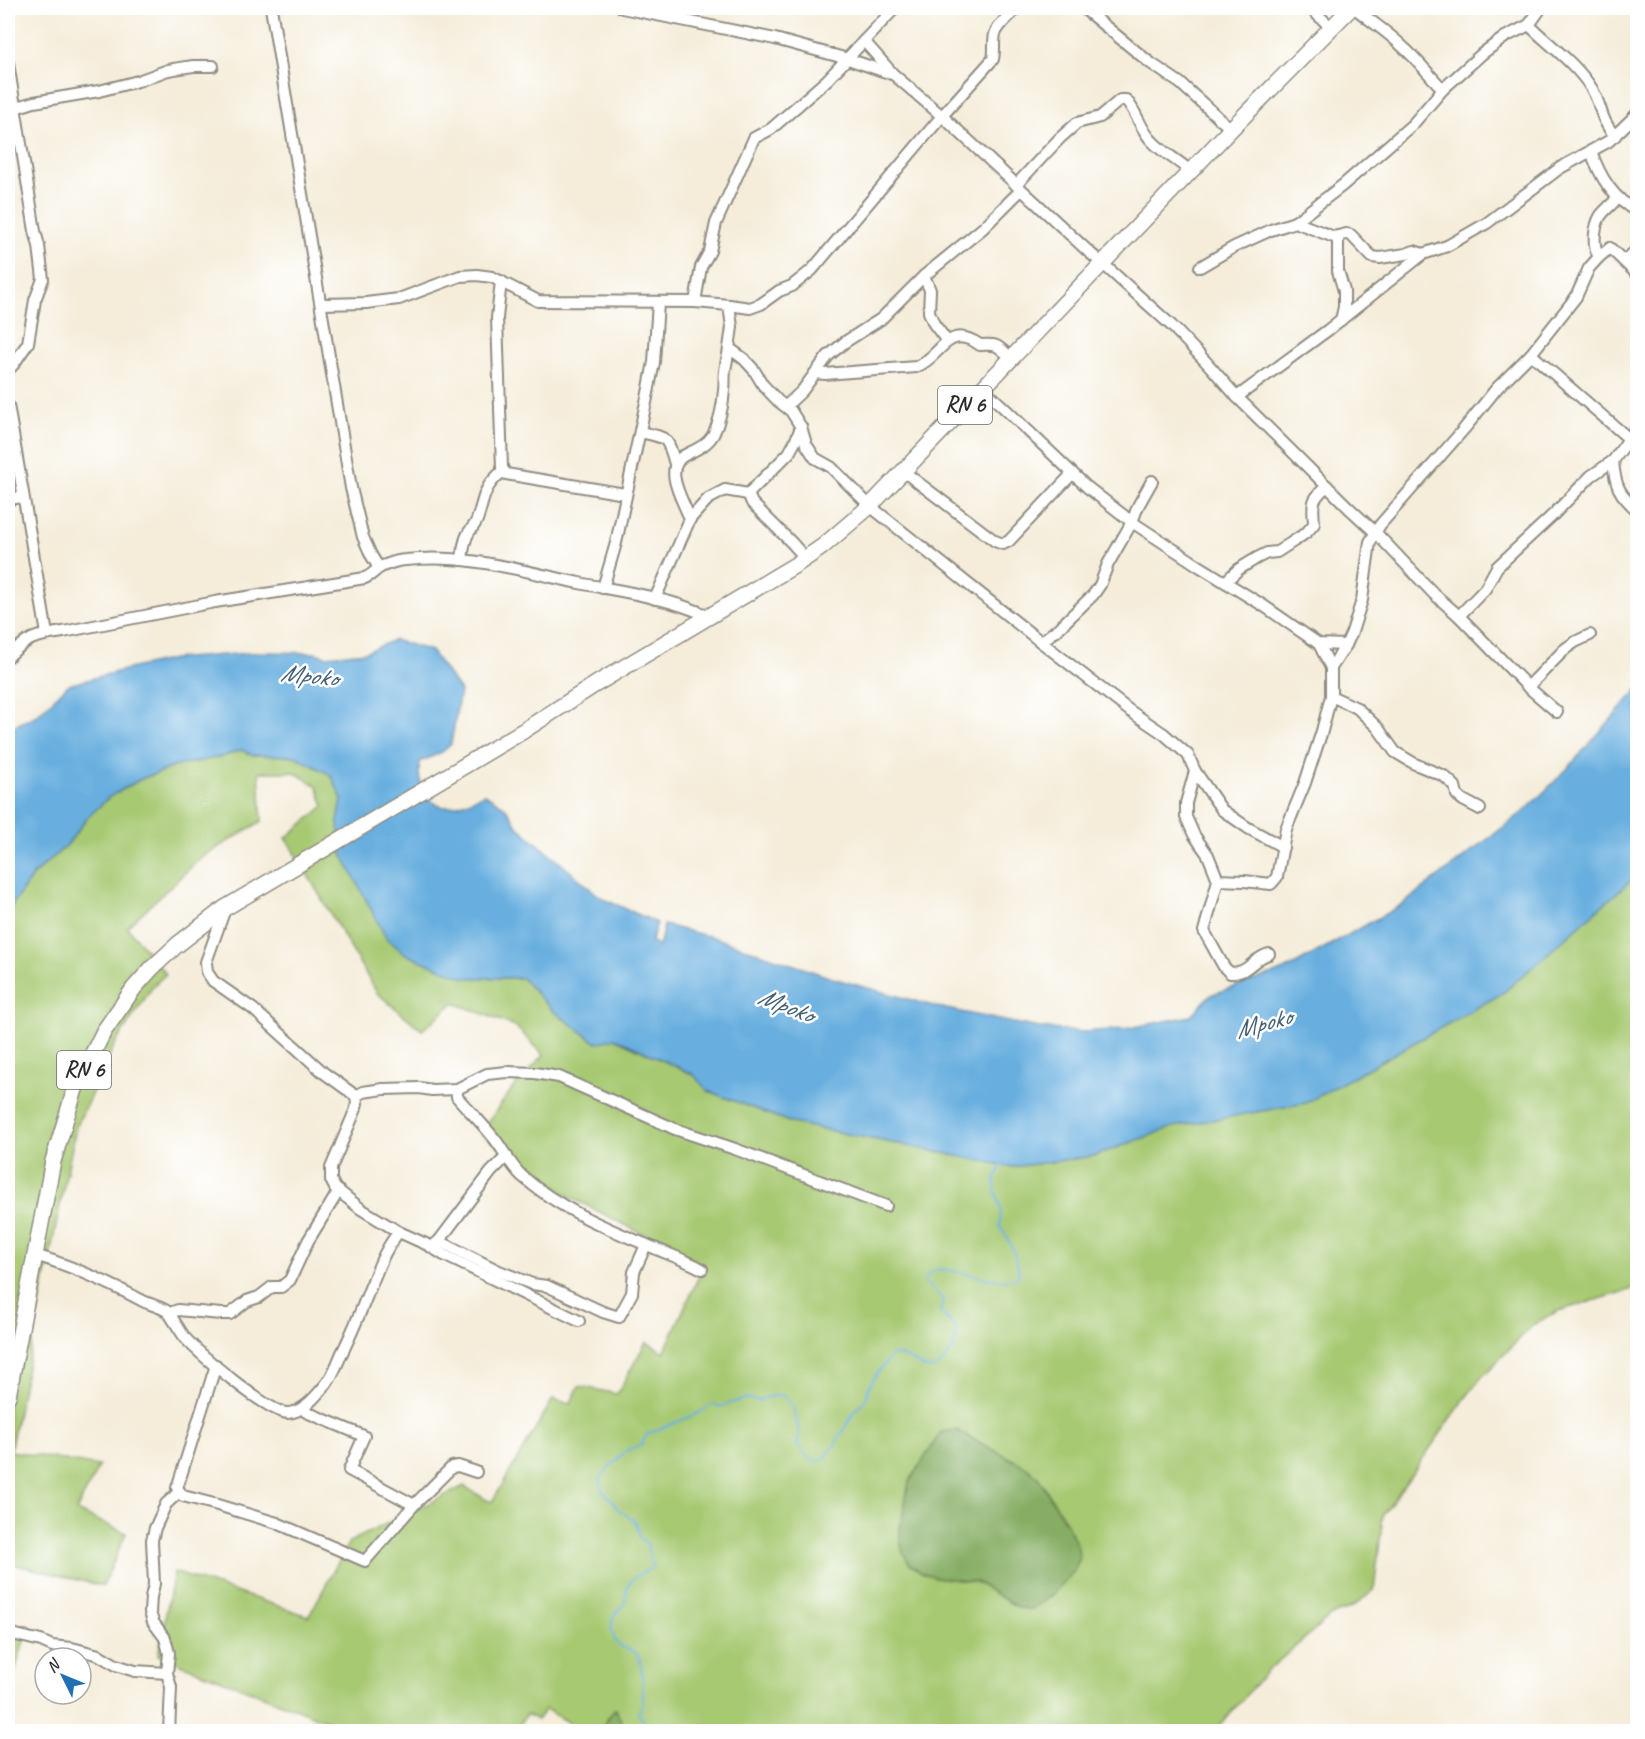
<svg xmlns="http://www.w3.org/2000/svg" width="1645" height="1739" viewBox="0 0 1645 1739" font-family="Caveat,sans-serif">
<style>
.green{fill:#a7c972;stroke:#697a4e;stroke-width:1.5;fill-rule:evenodd}
.forest{fill:#85ad64;stroke:#586c48;stroke-width:1.5}
.water{fill:#68afdf;stroke:#4a6d85;stroke-width:1.5}
.lines{fill:none;stroke-linecap:round;stroke-linejoin:round}
.stream{stroke:#68afdf;stroke-width:2}
.street-casing{stroke:#908c82;stroke-width:14}
.primary-casing{stroke:#908c82;stroke-width:18}
.street{stroke:#fff;stroke-width:10}
.primary{stroke:#fff;stroke-width:15}
.labels{text-anchor:middle;dominant-baseline:central;stroke-width:5;stroke-linejoin:round;paint-order:stroke}
.shield{fill:#fff;stroke:#6b6b6b;stroke-width:1.5}
.shield-label{font-size:22px;font-weight:bold;fill:#2b2b2b}
.water-label{font-size:26px;font-style:italic;fill:#436073;stroke:#fff}
</style>
<rect width="100%" height="100%" fill="#fff"/>
<filter id="ink" filterUnits="userSpaceOnUse"><feTurbulence type="fractalNoise" baseFrequency=".0167" numOctaves="2"/><feDisplacementMap in="SourceGraphic" scale="12" xChannelSelector="R" yChannelSelector="G"/><feConvolveMatrix kernelMatrix="1 2 1 2 8 2 1 2 1" color-interpolation-filters="sRGB"/></filter>
<filter id="wash" filterUnits="userSpaceOnUse"><feTurbulence type="fractalNoise" baseFrequency=".008" numOctaves="4" result="noise"/><feDisplacementMap in="SourceGraphic" scale="24" xChannelSelector="R" yChannelSelector="G"/><feGaussianBlur stdDeviation="1.35" result="paint"/><feColorMatrix in="noise" values="0 0 0 0 0 0 0 0 0 0 0 0 0 0 0 0 0 1.4 0 .05"/><feComposite in="paint" operator="in"/></filter>
<g filter="url(#wash)">
<rect width="100%" height="100%" fill="#f5edda"/>
<g class="green">
<path d="M241,749L253,755L295,756L331,774L342,799L338,822L373,910L386,937L465,978H522L552,1010L597,1043L614,1038L694,1075L709,1091L792,1123L1013,1167L1094,1156L1173,1127L1306,1103L1503,993L1637,875V1284L1630,1290L1558,1311L1534,1324L1481,1378L1466,1397L1383,1515L1374,1590L1354,1606L1331,1616L1266,1672L1215,1731L626,1732L615,1709L599,1731L563,1732L569,1723L545,1709L537,1720L526,1714L516,1731H353L158,1655L174,1572L309,1616L349,1542L464,1486L485,1499L492,1502L553,1399L570,1404L579,1386L617,1394L646,1342L664,1352L704,1265L570,1197L480,1133L512,1089L544,1055L515,1026L454,1003L422,1030L377,993L286,838L324,806L317,786L294,772H259L262,821L202,857L127,927L166,974L153,986L115,1044L76,1127L10,1451L99,1466L76,1511L126,1533L103,1586L8,1563V1312L10,1300L8,1299V911L33,875L67,845L87,818L109,797L141,779L176,766L225,756ZM1037,1476C1053,1501 1075,1529 1079,1560L1054,1593L1032,1609L1019,1608L976,1582L935,1577L900,1528L904,1514Z"/>
<polygon points="8,1629 26,1634 8,1696"/>
</g>
<g class="forest">
<polygon points="956,1430 1027,1467 1037,1476 1066,1523 1078,1547 1079,1560 1074,1571 1054,1593 1032,1609 1019,1608 976,1582 935,1577 921,1572 909,1563 903,1553 900,1540 900,1528 909,1482 941,1432"/>
<polygon points="615,1709 626,1731 599,1731"/>
</g>
<path class="water" d="M394,640L431,651L460,691L451,744L442,752L420,762C418,777 419,780 426,793C439,818 465,803 484,794C500,803 509,807 516,825L598,895L604,899L657,923L651,941L659,947L664,925L716,938L832,978L937,1007L1039,1028L1083,1032L1124,1029L1191,1016L1210,995L1285,970L1403,904L1527,809L1568,768L1637,690V875L1503,993L1306,1103L1173,1127L1094,1156L1013,1167L792,1123L708,1091L693,1074L615,1038L597,1043L552,1010L522,978H465L407,955L386,938L340,850L338,822L342,799L331,775L295,756L252,755L241,750L225,756L176,766L141,779L109,797L87,818L67,845L33,875L8,911V729L37,715L68,685L124,670L173,659L262,652L315,653L326,656L366,652Z"/>
<g class="lines">
<path class="stream" d="M642,1732L644,1722L638,1713C639,1711 641,1708 642,1705C645,1698 642,1662 638,1656C634,1650 628,1649 622,1647C611,1641 609,1624 615,1614C617,1610 622,1608 624,1604C627,1598 625,1592 628,1586C633,1575 644,1573 653,1567C651,1559 647,1553 648,1544L640,1538L638,1529L634,1520L618,1510L613,1501L602,1491L600,1480L606,1471L626,1451L641,1445L647,1434L699,1413L713,1404L719,1407L748,1398L757,1401L772,1396L780,1395L786,1398L793,1407L799,1433L797,1444C802,1451 809,1462 819,1461C829,1460 847,1423 854,1412C857,1407 864,1404 866,1398C868,1394 867,1389 870,1385C875,1375 885,1363 893,1355C913,1352 926,1384 946,1359C954,1349 957,1341 956,1328L940,1312L943,1299L925,1282C928,1260 962,1273 976,1276C986,1279 1011,1282 1019,1276C1019,1262 1009,1238 1000,1227L1001,1209L995,1189V1179L1002,1165"/>
</g>
</g>
<g filter="url(#ink)">
<g class="lines">
<defs>
<g id="street">
<polyline points="271,8 351,488 363,537 371,555 379,568"/>
<polyline points="622,8 775,39 848,59 892,74"/>
<polyline points="1083,8 1149,62 1180,83 1231,129"/>
<polyline points="1310,8 1332,28"/>
<path d="M1355,8C1371,22 1388,32 1403,47C1418,60 1429,75 1443,89"/>
<path d="M1529,25C1549,45 1574,62 1590,86C1602,103 1599,119 1615,136"/>
<polyline points="864,41 893,74 942,116 1090,253 1102,263 1172,326 1208,364 1237,397 1349,508 1375,532 1434,594 1459,616 1528,687 1557,712"/>
<polyline points="8,63 35,231 39,246 43,279 35,300 28,343 13,365 8,370"/>
<polyline points="15,108 34,102 99,91 138,81 168,70 193,66 213,66"/>
<path d="M1591,151C1600,177 1613,199 1638,212"/>
<path d="M1016,185L1060,138L1077,123L1100,117L1120,100H1126C1137,112 1140,129 1152,141C1163,153 1178,160 1190,171"/>
<polyline points="1295,222 1343,185 1413,124 1443,89 1483,53 1505,37 1529,25 1541,8"/>
<polyline points="1338,236 1338,271 1344,291 1344,307 1341,320"/>
<path d="M1599,257C1592,246 1594,226 1601,215C1606,209 1612,204 1618,198"/>
<polyline points="1624,261 1638,249"/>
<polyline points="1200,267 1234,247 1271,230 1295,222 1334,237 1346,234 1351,235 1372,257 1380,258 1406,254 1414,251 1423,254"/>
<polyline points="924,276 930,290 929,312 934,324 947,341"/>
<polyline points="501,281 497,318 502,468 506,474 625,494"/>
<polyline points="695,302 701,267 710,251 716,223 754,138 771,129 827,80 895,8"/>
<path d="M322,304L366,303L399,299L460,276L477,275L492,277L538,301L695,302L729,305L732,327L729,348L744,359L754,370L763,385L778,401L791,411L801,427L806,444L815,458L831,467L870,506L1041,642L1130,711L1164,734L1188,755L1195,771L1186,803V817L1194,835L1208,855L1218,880L1204,931L1224,967L1230,973C1250,973 1251,959 1269,954"/>
<path d="M729,305L750,308L761,304L779,291L792,286L812,270L942,116L993,59C995,51 993,42 995,34C999,24 1010,15 1018,8"/>
<polyline points="1531,354 1628,438"/>
<path d="M815,373L825,374L916,367C942,357 946,322 980,345C998,344 997,345 1011,358"/>
<polyline points="982,387 1087,487 1132,522 1199,566 1264,606 1319,644 1346,645"/>
<polyline points="1237,397 1328,330 1423,254 1447,246 1487,223 1560,168 1609,141 1638,113"/>
<polyline points="8,405 47,634"/>
<polyline points="786,406 802,391 828,356 845,342 881,319 924,276 983,228 1021,190"/>
<path d="M640,432C668,438 667,436 675,464"/>
<polyline points="1626,443 1638,453"/>
<path d="M1613,461C1615,486 1619,494 1638,511"/>
<polyline points="903,471 995,541 1003,544 1009,541 1072,474"/>
<polyline points="748,494 752,503 792,543 805,558"/>
<polyline points="8,499 23,497"/>
<polyline points="690,519 708,499 725,490 748,494 789,453 795,442 801,427"/>
<path d="M462,560C463,550 464,540 469,532C472,528 475,525 477,520C485,497 482,488 503,471"/>
<path d="M1225,582L1239,569L1257,558L1267,553L1277,552L1297,539L1307,532L1314,524C1313,503 1310,501 1327,486"/>
<polyline points="603,588 616,543 648,393 654,362 658,303"/>
<path d="M655,599L690,519C683,500 660,466 687,454C697,449 707,445 713,435C720,421 723,405 724,390C725,384 724,377 725,371C726,363 728,356 729,348"/>
<polyline points="1459,616 1485,589 1497,567 1554,514 1591,476 1613,461 1626,443 1628,438 1638,428"/>
<polyline points="1041,642 1059,628 1093,595 1100,585 1108,564 1132,522 1138,506 1152,481"/>
<polyline points="1319,644 1331,668"/>
<path d="M8,657C28,637 35,636 63,632L215,602L365,578C374,574 373,572 379,568C386,564 399,560 406,560C464,553 522,571 579,583C620,591 670,598 708,616"/>
<polyline points="1528,687 1565,649 1575,642 1590,635"/>
<polyline points="1331,696 1357,708 1378,728 1395,752 1415,764 1444,776 1455,786 1457,795 1463,800 1480,809"/>
<polyline points="1195,771 1222,810 1248,828 1283,847"/>
<polyline points="1218,880 1244,881 1271,884 1277,877 1286,829 1305,783 1322,731 1331,696 1331,668 1346,645 1352,632 1362,600 1370,542 1380,525 1464,429 1497,388 1531,354 1576,297 1589,268 1599,257 1610,248 1638,275"/>
<polyline points="225,909 206,962 207,972 213,981 253,1009 324,1073 356,1096 357,1103 355,1111 331,1168 331,1180 335,1188 361,1209 399,1232 428,1245 444,1255 579,1321"/>
<path d="M457,1089V1097C470,1112 485,1126 497,1142C505,1153 512,1167 522,1176C557,1207 603,1227 647,1245C665,1253 684,1259 702,1269"/>
<polyline points="356,1096 363,1092 383,1089 419,1088 432,1090 457,1089 487,1074 507,1072 535,1073 559,1077 675,1129 735,1149 886,1206"/>
<polyline points="439,1241 499,1271 532,1284 547,1286 603,1312 619,1317 632,1293 634,1272 646,1245"/>
<polyline points="435,1244 439,1241 491,1172 507,1156"/>
<path d="M35,1255C72,1266 109,1283 143,1301C151,1305 162,1307 168,1312C171,1315 181,1333 186,1339C200,1354 268,1413 288,1413C304,1412 317,1395 327,1383C333,1375 337,1365 341,1355C352,1333 361,1311 370,1288C378,1269 385,1248 399,1232"/>
<polyline points="170,1313 178,1310 221,1314 230,1314 247,1301 259,1297 272,1287 281,1287 290,1280 308,1241 338,1192"/>
<polyline points="216,1365 184,1466 177,1488 183,1496 214,1504 277,1523 365,1561 414,1505 452,1467 458,1466 476,1472"/>
<polyline points="304,1407 306,1412 364,1436 349,1470 414,1505"/>
<polyline points="8,1633 41,1641 52,1646 72,1648 99,1655 116,1665 135,1671 167,1673"/>
<polyline points="169,1732 171,1687 167,1673 169,1653 165,1638 153,1622 150,1612 151,1597 154,1584 152,1540 155,1528 166,1504 179,1492"/>
</g>
<polyline id="primary" points="8,1396 53,1161 75,1089 104,1031 134,988 152,968 177,945 225,908 523,731 596,684 797,564 822,547 870,506 1231,129 1351,8"/>
</defs>
<use href="#street" class="street-casing"/>
<use href="#primary" class="primary-casing"/>
<use href="#street" class="street"/>
<use href="#primary" class="primary"/>
</g>
</g>
<g class="labels">
<g class="shield">
<rect x="938" y="386" width="54" height="38" rx="4.5"/>
<rect x="57" y="1051" width="54" height="38" rx="4.5"/>
</g>
<g class="shield-label">
<text x="965" y="405">RN 6</text>
<text x="84" y="1070">RN 6</text>
</g>
<g class="water-label">
<text transform="translate(309 675) rotate(6)">Mpoko</text>
<text transform="translate(786 1005) rotate(21)">Mpoko</text>
<text transform="translate(1263 1023) rotate(-15)">Mpoko</text>
</g>
</g>
<rect width="1645" height="1739" fill="none" stroke="#fff" stroke-width="30"/>
<g transform="translate(63 1676) rotate(313)"><circle r="28" fill="#ffffff" stroke="#aaaaaa" stroke-width="1.5"/>
<path d="M0-4.5L10 22L0 15L-10 22Z" fill="#1f6fb2"/>
<text y="-9" font-size="16" font-weight="bold" text-anchor="middle" fill="#2b2b2b">N</text>
</g>
</svg>
